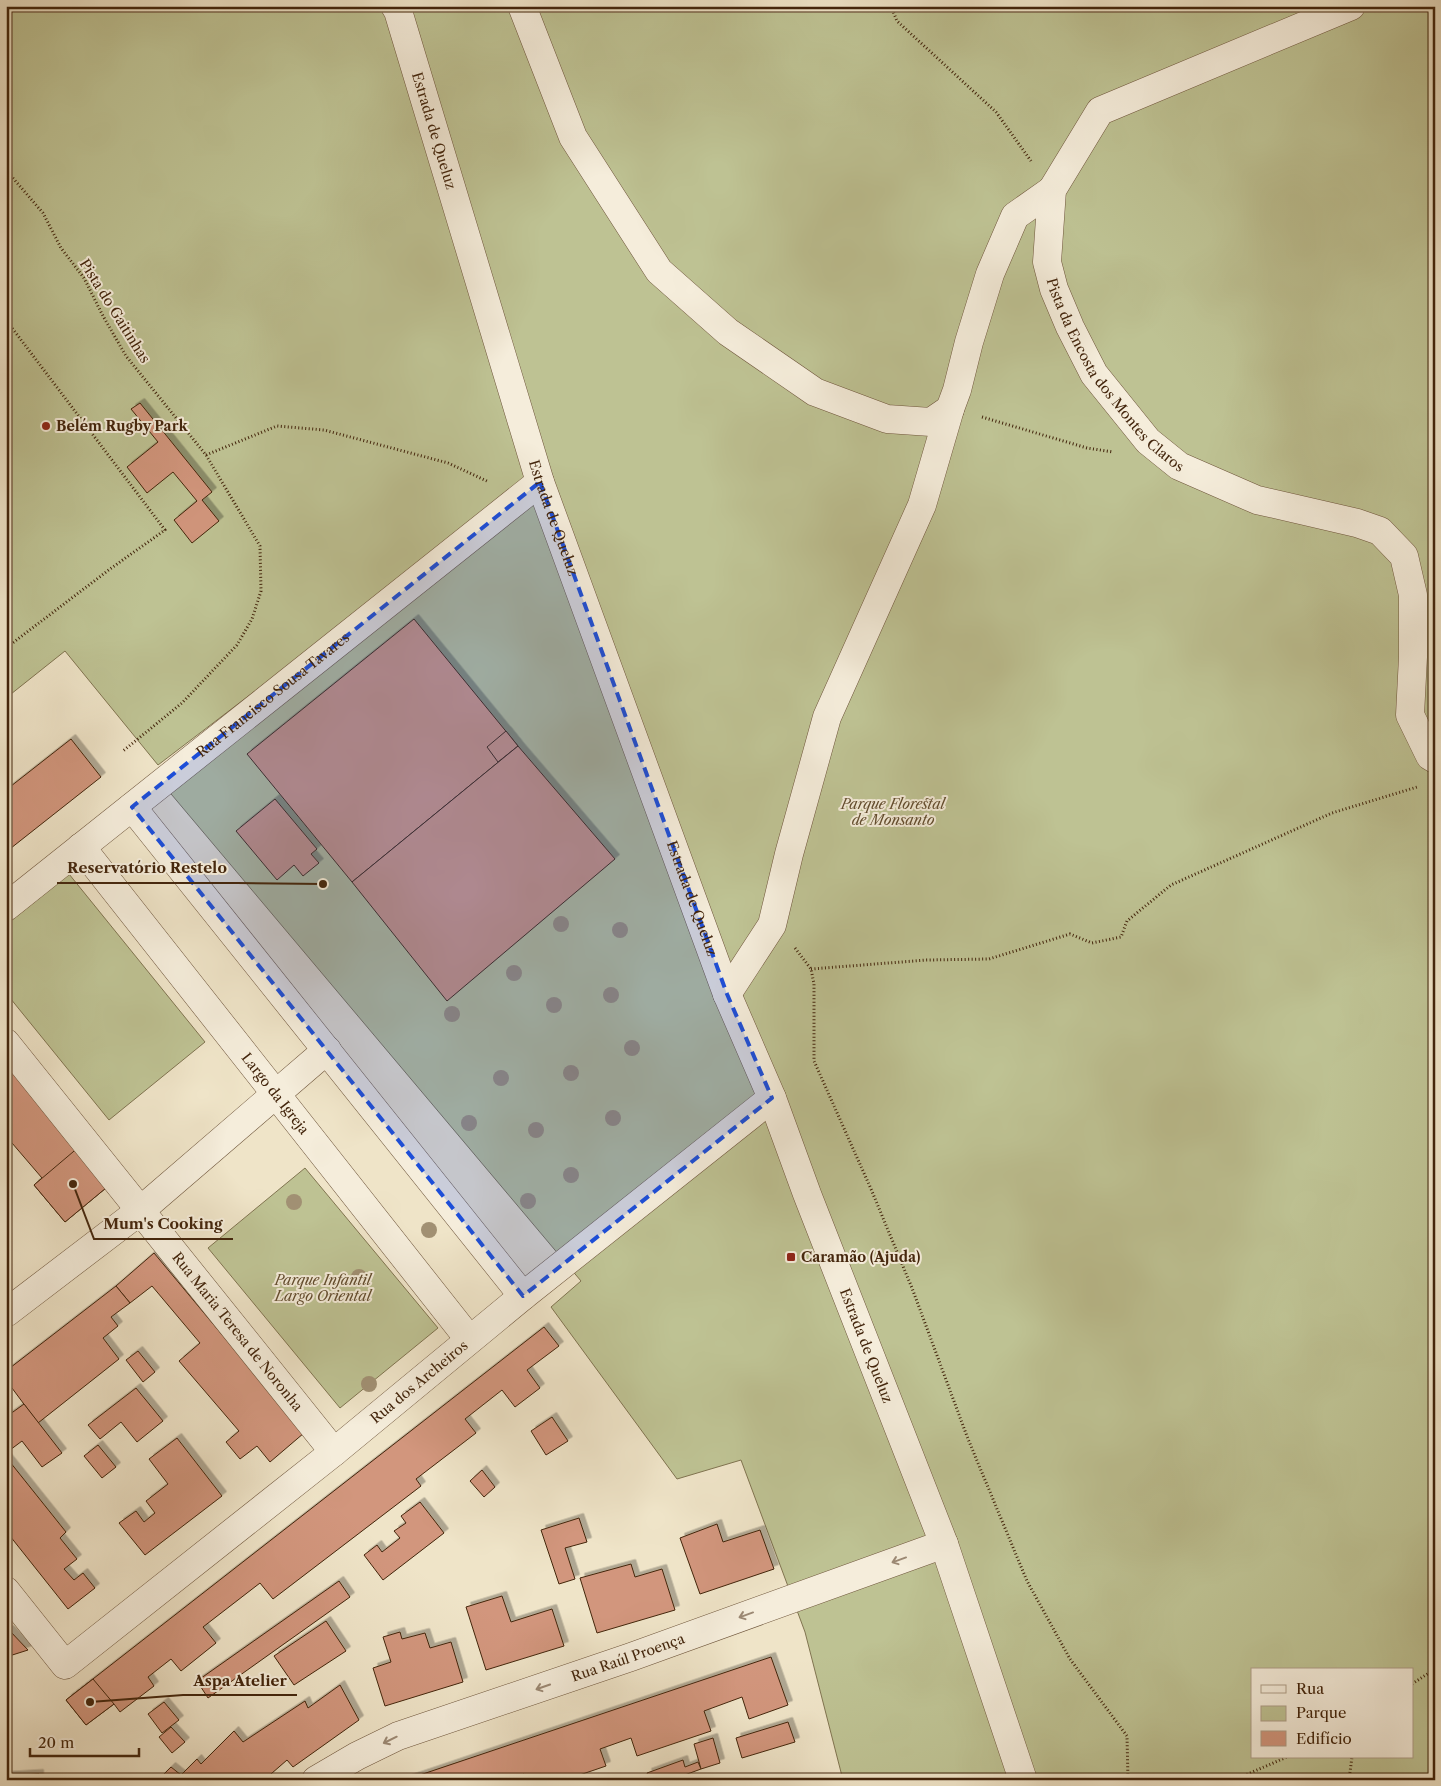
<svg xmlns="http://www.w3.org/2000/svg" width="1441" height="1786" viewBox="0 0 1441 1786" font-family="'Libre Caslon Text',serif">
<style>
.green{fill:#bec293;stroke:#807450;fill-rule:evenodd}
.building{fill:#d2967d;stroke:#43250c;filter:url(#shadow)}
.lines{fill:none;stroke-linecap:round;stroke-linejoin:round}
.minor-casing{stroke:#6e553b;stroke-width:29}
.path{stroke:#43250c;stroke-width:3;stroke-dasharray:1 2.5;stroke-linecap:butt}
.minor{stroke:#f5eddb;stroke-width:28}
.tree{fill:#a19073}
.oneway{stroke:#9c8974}
.marked{fill:#1d4ed8;fill-opacity:0.2;stroke:#1d4ed8;stroke-width:4;stroke-dasharray:10 6;stroke-linejoin:round}
.poi-dot{fill:#8f2418;stroke:#f5eddb;stroke-width:2}
.labels{text-anchor:middle;dominant-baseline:central;stroke-width:4;stroke-linejoin:round;paint-order:stroke}
.street-label{font-size:14px;fill:#43250c;stroke:#f5eddb}
.poi-label{font-size:14px;font-weight:bold;fill:#43250c;stroke:#f5eddb;text-anchor:start}
.park-label{font-size:14px;font-style:italic;fill:#624c2e;stroke:#f5eddb}
.leader{fill:none;stroke:#43250c;stroke-width:2}
.callout-dot{fill:#43250c;stroke:#f5eddb;stroke-width:2}
.callout-label{font-size:15px;text-anchor:middle;font-weight:bold;fill:#43250c;stroke:#f5eddb;stroke-width:4;stroke-linejoin:round;paint-order:stroke}
</style>
<defs>
<filter id="shadow"><feDropShadow dx="4.5" dy="-4.5" stdDeviation="0" flood-color="#0004"/></filter>
</defs>
<rect width="100%" height="100%" fill="#efe4c8"/>
<filter id="stains"><feTurbulence type="fractalNoise" baseFrequency=".004" numOctaves="4"/><feColorMatrix values="0 0 0 0 .2 0 0 0 0 .09 0 0 0 0 .02 0 0 0 .5 -.17"/></filter>
<radialGradient id="worn" r=".72"><stop offset=".6" stop-color="#630" stop-opacity="0"/><stop offset="1" stop-color="#630" stop-opacity=".3"/></radialGradient>
<g class="green">
<path d="M6,6H1435V1780H843L805,1632L741,1460L677,1479L551,1307L581,1281L161,782L398,582L158,765L65,651L6,698ZM1252,1670H1412V1757H1252Z"/>
<polygon points="69,874 205,1042 109,1120 6,993 6,925"/>
<polygon points="305,1168 438,1328 340,1408 208,1248"/>
</g>
<g class="building">
<polygon points="140,403 212,492 202,500 219,521 192,543 174,520 197,501 173,472 147,493 127,467 158,442 131,409"/>
<polygon points="414,619 518,746 352,882 247,754"/>
<polygon points="506,731 518,746 498,762 487,747"/>
<polygon points="71,739 101,777 6,852 6,790"/>
<polygon points="518,746 615,859 447,1001 352,882"/>
<polygon points="275,799 317,849 311,854 319,863 303,876 294,865 277,880 236,831"/>
<polygon points="6,1056 112,1183 65,1222 34,1185 42,1178 6,1136"/>
<polygon points="80,1146 112,1183 65,1222 34,1185"/>
<polygon points="154,1253 304,1433 270,1462 257,1446 240,1459 226,1442 239,1431 179,1361 200,1343 152,1286 130,1303 116,1286"/>
<polygon points="116,1286 130,1303 111,1317 118,1326 103,1338 119,1359 38,1423 6,1380 6,1371"/>
<polygon points="544,1327 559,1346 527,1370 540,1388 515,1407 502,1390 465,1419 476,1433 416,1479 421,1486 273,1599 260,1583 203,1627 216,1643 181,1671 171,1659 148,1677 154,1686 120,1712 114,1704 86,1725 66,1700"/>
<polygon points="138,1351 155,1372 143,1382 126,1360"/>
<polygon points="136,1388 163,1421 137,1442 121,1422 100,1439 88,1425"/>
<polygon points="24,1404 62,1453 42,1467 22,1441 6,1453 6,1417"/>
<polygon points="552,1417 568,1441 546,1455 531,1431"/>
<polygon points="177,1438 222,1496 145,1555 119,1523 136,1511 144,1522 155,1513 146,1501 168,1484 149,1459"/>
<polygon points="98,1445 116,1467 102,1478 84,1456"/>
<polygon points="6,1457 66,1532 60,1538 77,1559 64,1569 74,1580 83,1573 95,1588 68,1609 6,1531"/>
<polygon points="482,1470 495,1487 484,1497 470,1481"/>
<polygon points="420,1502 444,1533 383,1580 364,1555 377,1545 382,1552 400,1538 394,1531 406,1523 401,1516"/>
<polygon points="579,1518 587,1542 565,1548 575,1579 559,1584 541,1530"/>
<polygon points="717,1524 723,1542 760,1530 774,1569 700,1594 680,1538"/>
<polygon points="631,1564 635,1577 662,1569 675,1610 597,1633 580,1578"/>
<polygon points="339,1581 350,1597 208,1698 197,1681"/>
<polygon points="502,1596 511,1622 552,1609 564,1646 486,1670 466,1607"/>
<polygon points="326,1621 346,1651 294,1685 274,1656"/>
<polygon points="9,1630 28,1650 6,1657 6,1631"/>
<polygon points="400,1632 402,1639 425,1633 430,1648 451,1642 463,1682 385,1706 373,1668 391,1662 383,1637"/>
<polygon points="771,1657 788,1705 749,1719 742,1697 704,1711 711,1731 637,1756 631,1738 600,1749 606,1766 565,1780 526,1780 524,1774 507,1780 405,1780"/>
<polygon points="93,1679 114,1704 86,1725 66,1700"/>
<polygon points="340,1685 359,1720 293,1767 287,1760 264,1780 158,1780 171,1767 181,1775 197,1759 201,1764 234,1731 243,1742 305,1701 308,1708"/>
<polygon points="164,1702 179,1720 162,1733 148,1714"/>
<polygon points="788,1722 795,1742 742,1758 736,1738"/>
<polygon points="171,1727 185,1742 172,1753 159,1737"/>
<polygon points="713,1738 720,1763 701,1769 694,1744"/>
<polygon points="683,1760 685,1767 698,1762 701,1769 671,1780 650,1780 647,1773"/>
<polygon points="39,1774 39,1780 6,1780 6,1776"/>
</g>
<g class="lines">
<defs>
<g id="minor">
<path id="s1" d="M395,6L398,11L540,482L727,994L772,1098L807,1194L944,1544L1023,1780"/>
<polyline points="522,6 573,137 659,271 728,332 815,392 887,419 931,422 950,409"/>
<path id="s2" d="M1351,6L1100,111L1052,190L1047,262L1054,289L1070,327L1094,374L1148,441L1179,466L1257,500L1357,523L1380,531L1404,556L1413,595V657L1410,715L1430,756L1435,759"/>
<polyline points="132,807 523,1296"/>
<path id="s3" d="M81,847L469,1339"/>
<path id="s4" d="M6,907L540,482"/>
<polyline points="727,994 772,925 789,854 827,717 922,505 950,409 957,390 969,342 990,274 1015,216 1052,190"/>
<path id="s5" d="M6,1043L334,1452"/>
<polyline points="6,1313 141,1210 327,1050"/>
<path id="s6" d="M6,1591L65,1665L334,1452L523,1296L772,1098"/>
<path id="s7" d="M316,1780L357,1756L398,1736L631,1657L944,1544"/>
</g>
</defs>
<use href="#minor" class="minor-casing"/>
<g class="path">
<polyline points="891,6 897,21 996,112 1031,161"/>
<polyline points="6,170 43,213 61,248 84,278 103,316 126,356 206,455 260,546 261,591 252,619 237,645 182,703 123,751"/>
<polyline points="6,320 165,530 110,569 6,648"/>
<polyline points="982,417 1087,448 1113,452"/>
<polyline points="206,455 277,426 324,430 448,463 489,482"/>
<polyline points="795,948 811,969 814,984 814,1061 871,1189 912,1288 968,1439 1027,1581 1070,1659 1127,1736 1128,1780"/>
<polyline points="811,969 927,960 989,959 1070,934 1092,943 1121,937 1127,921 1171,885 1332,813 1417,787"/>
<polyline points="1412,1684 1435,1669"/>
<polyline points="1234,1780 1287,1757"/>
<polyline points="1349,1780 1352,1757"/>
</g>
<use href="#minor" class="minor"/>
</g>
<g class="tree">
<circle cx="561" cy="924" r="8"/>
<circle cx="620" cy="930" r="8"/>
<circle cx="514" cy="973" r="8"/>
<circle cx="611" cy="995" r="8"/>
<circle cx="554" cy="1005" r="8"/>
<circle cx="452" cy="1014" r="8"/>
<circle cx="632" cy="1048" r="8"/>
<circle cx="571" cy="1073" r="8"/>
<circle cx="501" cy="1078" r="8"/>
<circle cx="613" cy="1118" r="8"/>
<circle cx="469" cy="1123" r="8"/>
<circle cx="536" cy="1130" r="8"/>
<circle cx="571" cy="1175" r="8"/>
<circle cx="528" cy="1201" r="8"/>
<circle cx="294" cy="1202" r="8"/>
<circle cx="429" cy="1230" r="8"/>
<circle cx="359" cy="1277" r="8"/>
<circle cx="369" cy="1384" r="8"/>
</g>
<defs><path id="oneway-shaft" d="M-6 0H5M1.5-3L5.5 0L1.5 3" fill="none" stroke-width="1.6" stroke-linecap="round" stroke-linejoin="round" transform="scale(1.25)"/></defs>
<g class="oneway">
<use href="#oneway-shaft" transform="translate(899 1560) rotate(160)"/>
<use href="#oneway-shaft" transform="translate(746 1615) rotate(160)"/>
<use href="#oneway-shaft" transform="translate(543 1687) rotate(161)"/>
<use href="#oneway-shaft" transform="translate(390 1740) rotate(154)"/>
</g>
<path class="marked" d="M540,482L727,994L772,1098L523,1296L132,807Z"/>
<g class="poi-dot">
<circle cx="46" cy="426" r="5"/>
<rect x="786" y="1252" width="10" height="10" rx="2.5"/>
</g>
<g class="labels">
<g class="street-label">
<text stroke="none"><textPath href="#s1" startOffset="131">Estrada de Queluz</textPath></text>
<text transform="translate(115 311) rotate(58)">Pista do Gaitinhas</text>
<text stroke="none"><textPath href="#s2" startOffset="571">Pista da Encosta dos Montes Claros</textPath></text>
<text stroke="none"><textPath href="#s1" startOffset="536">Estrada de Queluz</textPath></text>
<text stroke="none"><textPath href="#s4" startOffset="341">Rua Francisco Sousa Tavares</textPath></text>
<text stroke="none"><textPath href="#s1" startOffset="941">Estrada de Queluz</textPath></text>
<text stroke="none"><textPath href="#s3" startOffset="314">Largo da Igreja</textPath></text>
<text stroke="none"><textPath href="#s5" startOffset="370">Rua Maria Teresa de Noronha</textPath></text>
<text stroke="none"><textPath href="#s1" startOffset="1421">Estrada de Queluz</textPath></text>
<text stroke="none"><textPath href="#s6" startOffset="548">Rua dos Archeiros</textPath></text>
<text stroke="none"><textPath href="#s7" startOffset="336">Rua Raúl Proença</textPath></text>
</g>
<g class="poi-label">
<text x="56" y="426">Belém Rugby Park</text>
<text x="801" y="1257">Caramão (Ajuda)</text>
</g>
<g class="park-label">
<text x="893" y="804">Parque Florestal<tspan x="893" dy="16">de Monsanto</tspan></text>
<text x="323" y="1280">Parque Infantil<tspan x="323" dy="16">Largo Oriental</tspan></text>
</g>
</g>
<path class="leader" d="M323 884L237 883H57M73 1184L94 1239H233M90 1702L183 1695H297"/>
<g class="callout-dot">
<circle cx="323" cy="884" r="5"/>
<circle cx="73" cy="1184" r="5"/>
<circle cx="90" cy="1702" r="5"/>
</g>
<g class="callout-label">
<text x="147" y="873">Reservatório Restelo</text>
<text x="163" y="1229">Mum's Cooking</text>
<text x="240" y="1686">Aspa Atelier</text>
</g>
<rect width="1441" height="1786" fill="none" stroke="#efe4c8" stroke-width="25"/>
<rect x="8" y="8" width="1426" height="1771" fill="none" stroke="#43250c" stroke-width="2.5"/>
<rect x="12" y="12" width="1416" height="1761" fill="none" stroke="#43250c"/>
<rect x="1251" y="1668" width="162" height="90" fill="#f5eddb" stroke="#ae9d88"/>
<rect x="1261" y="1685" width="25" height="8" fill="#f5eddb" stroke="#ae9d88"/>
<text x="1296" y="1694" font-size="15" fill="#43250c">Rua</text>
<rect x="1261" y="1706" width="25" height="15" fill="#bec293" stroke="#ae9d88"/>
<text x="1296" y="1718" font-size="15" fill="#43250c">Parque</text>
<rect x="1261" y="1731" width="25" height="15" fill="#d2967d" stroke="#ae9d88"/>
<text x="1296" y="1744" font-size="15" fill="#43250c">Edifício</text>
<path d="M30 1748v8h109v-8" fill="none" stroke="#43250c" stroke-width="2.5"/>
<text x="38" y="1748" font-size="15" fill="#43250c" stroke="#f5eddb" stroke-width="4" paint-order="stroke">20 m</text>
<rect width="100%" height="100%" filter="url(#stains)"/>
<rect width="100%" height="100%" fill="url(#worn)"/>
</svg>
